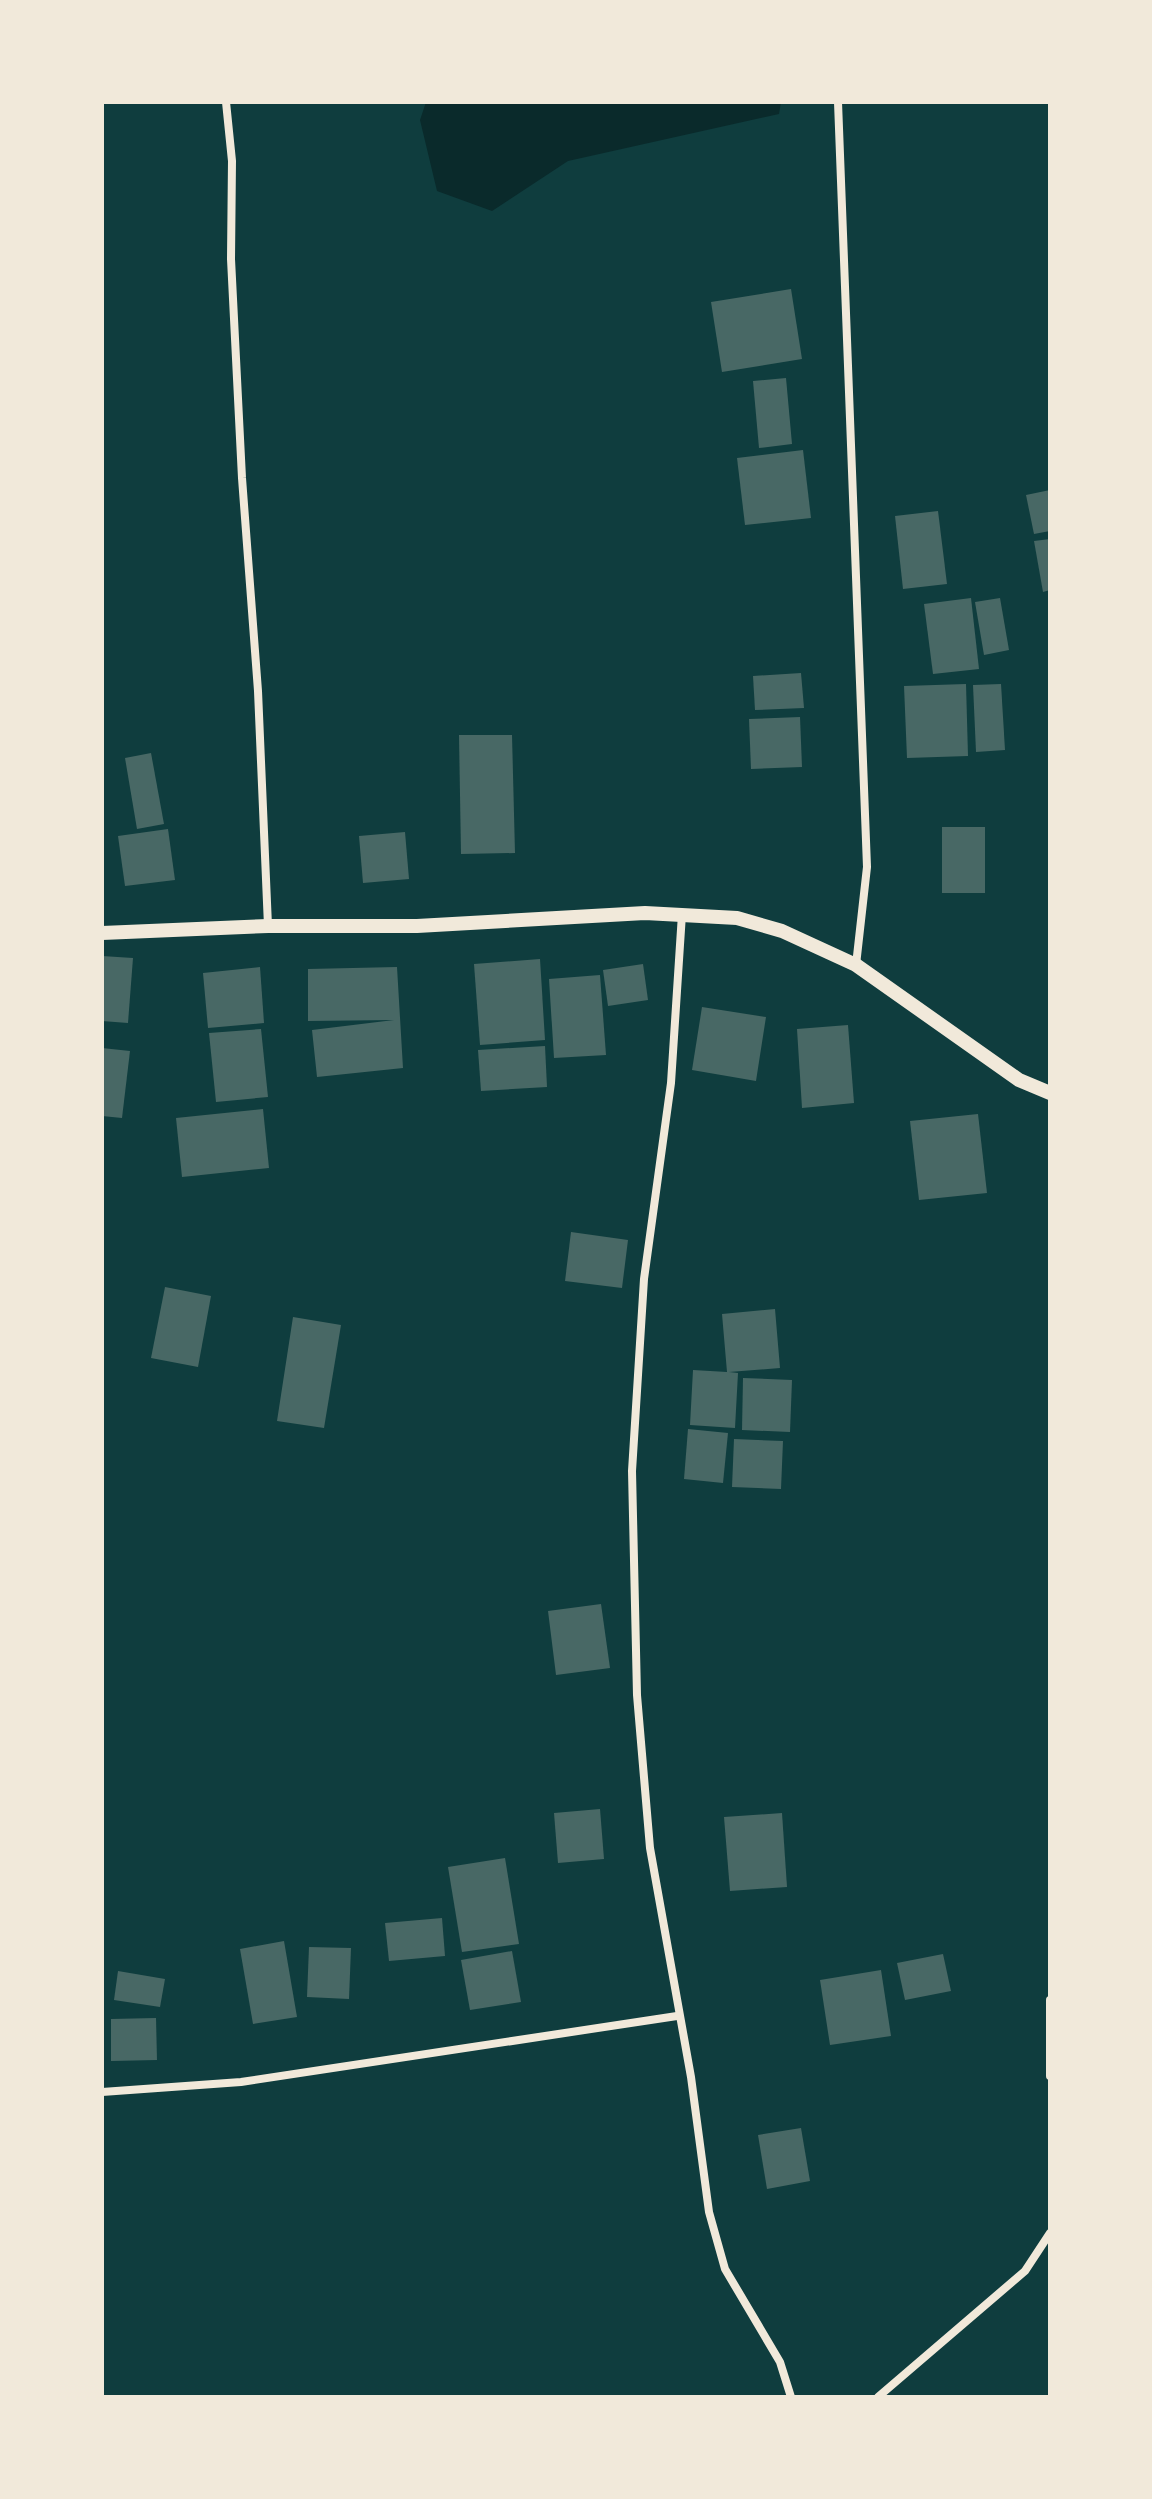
<svg xmlns="http://www.w3.org/2000/svg" width="1152" height="2499" viewBox="0 0 1152 2499" font-family="Karla,sans-serif">
<style>
.water{fill:#0a2a2b}
.building{fill:#486865}
.lines{fill:none;stroke-linecap:round;stroke-linejoin:round}
.minor{stroke:#f1e9da;stroke-width:8}
.tertiary{stroke:#f1e9da;stroke-width:14}
</style>
<rect width="100%" height="100%" fill="#0f3d3e"/>
<polygon class="water" points="426,102 781,102 779,114 568,161 492,211 437,191 420,120"/>
<g class="building">
<polygon points="791,289 802,359 722,372 711,302"/>
<polygon points="786,378 792,444 759,448 753,381"/>
<polygon points="803,450 811,518 745,525 737,458"/>
<polygon points="1050,490 1050,531 1034,534 1026,495"/>
<polygon points="938,511 947,584 903,589 895,516"/>
<polygon points="1050,539 1050,590 1043,592 1034,541"/>
<polygon points="971,598 979,669 933,674 924,604"/>
<polygon points="1000,598 1009,650 984,655 975,602"/>
<polygon points="801,673 804,708 755,710 753,676"/>
<polygon points="966,684 968,756 907,758 904,686"/>
<polygon points="1001,684 1005,750 976,752 973,685"/>
<polygon points="800,717 802,767 751,769 749,719"/>
<polygon points="459,735 512,735 515,853 461,854"/>
<polygon points="151,753 164,824 137,829 125,758"/>
<rect x="942" y="827" width="43" height="66"/>
<polygon points="168,829 175,880 125,886 118,836"/>
<polygon points="405,832 409,879 363,883 359,836"/>
<polygon points="102,956 133,958 128,1023 102,1021"/>
<polygon points="540,959 545,1040 480,1045 474,964"/>
<polygon points="643,964 648,1000 608,1006 603,970"/>
<polygon points="260,967 264,1023 208,1028 203,973"/>
<polygon points="397,967 403,1068 317,1077 312,1030 394,1020 308,1021 308,969"/>
<polygon points="600,975 606,1055 554,1058 549,979"/>
<polygon points="702,1007 766,1017 756,1081 692,1070"/>
<polygon points="848,1025 854,1103 802,1108 797,1029"/>
<polygon points="261,1029 268,1097 216,1102 209,1033"/>
<polygon points="545,1046 547,1087 481,1091 478,1050"/>
<polygon points="102,1048 130,1051 122,1118 102,1116"/>
<polygon points="263,1109 269,1168 182,1177 176,1118"/>
<polygon points="978,1114 987,1193 919,1200 910,1121"/>
<polygon points="571,1232 628,1240 622,1288 565,1281"/>
<polygon points="165,1287 211,1296 198,1367 151,1358"/>
<polygon points="775,1309 780,1368 729,1372 738,1373 735,1428 690,1425 693,1370 727,1372 722,1314"/>
<polygon points="293,1317 341,1325 324,1428 277,1421"/>
<polygon points="743,1378 792,1380 790,1432 742,1430"/>
<polygon points="688,1429 728,1433 723,1483 684,1479"/>
<polygon points="734,1439 783,1441 781,1489 732,1487"/>
<polygon points="601,1604 610,1668 556,1675 548,1611"/>
<polygon points="600,1809 604,1859 558,1863 554,1813"/>
<polygon points="782,1813 787,1887 730,1891 724,1817"/>
<polygon points="505,1858 519,1944 462,1952 448,1867"/>
<polygon points="442,1918 445,1956 389,1961 385,1923"/>
<polygon points="284,1941 297,2017 253,2024 240,1949"/>
<polygon points="309,1947 351,1948 349,1999 307,1997"/>
<polygon points="512,1951 521,2002 470,2010 461,1960"/>
<polygon points="943,1954 951,1991 905,2000 897,1963"/>
<polygon points="881,1970 891,2036 830,2045 820,1980"/>
<polygon points="118,1971 165,1979 160,2007 114,2000"/>
<polygon points="156,2018 157,2060 111,2061 111,2019"/>
<polygon points="801,2128 810,2181 767,2189 758,2135"/>
</g>
<g class="lines">
<g class="minor">
<polyline points="226,102 232,161 231,259 242,478 258,691 268,926"/>
<polyline points="838,102 867,867 856,965"/>
<polyline points="682,914 671,1083 644,1279 632,1471 637,1695 650,1848 691,2077 709,2212 725,2269 780,2362 791,2397"/>
<polyline points="1050,2000 1050,2076"/>
<polyline points="102,2092 241,2082 677,2016"/>
<polyline points="878,2397 1025,2271 1050,2233"/>
</g>
<polyline class="tertiary" points="102,933 268,926 417,926 645,913 737,918 782,931 856,965 1019,1080 1050,1093"/>
</g>
<rect width="1152" height="2499" fill="none" stroke="#f1e9da" stroke-width="208"/>
</svg>
